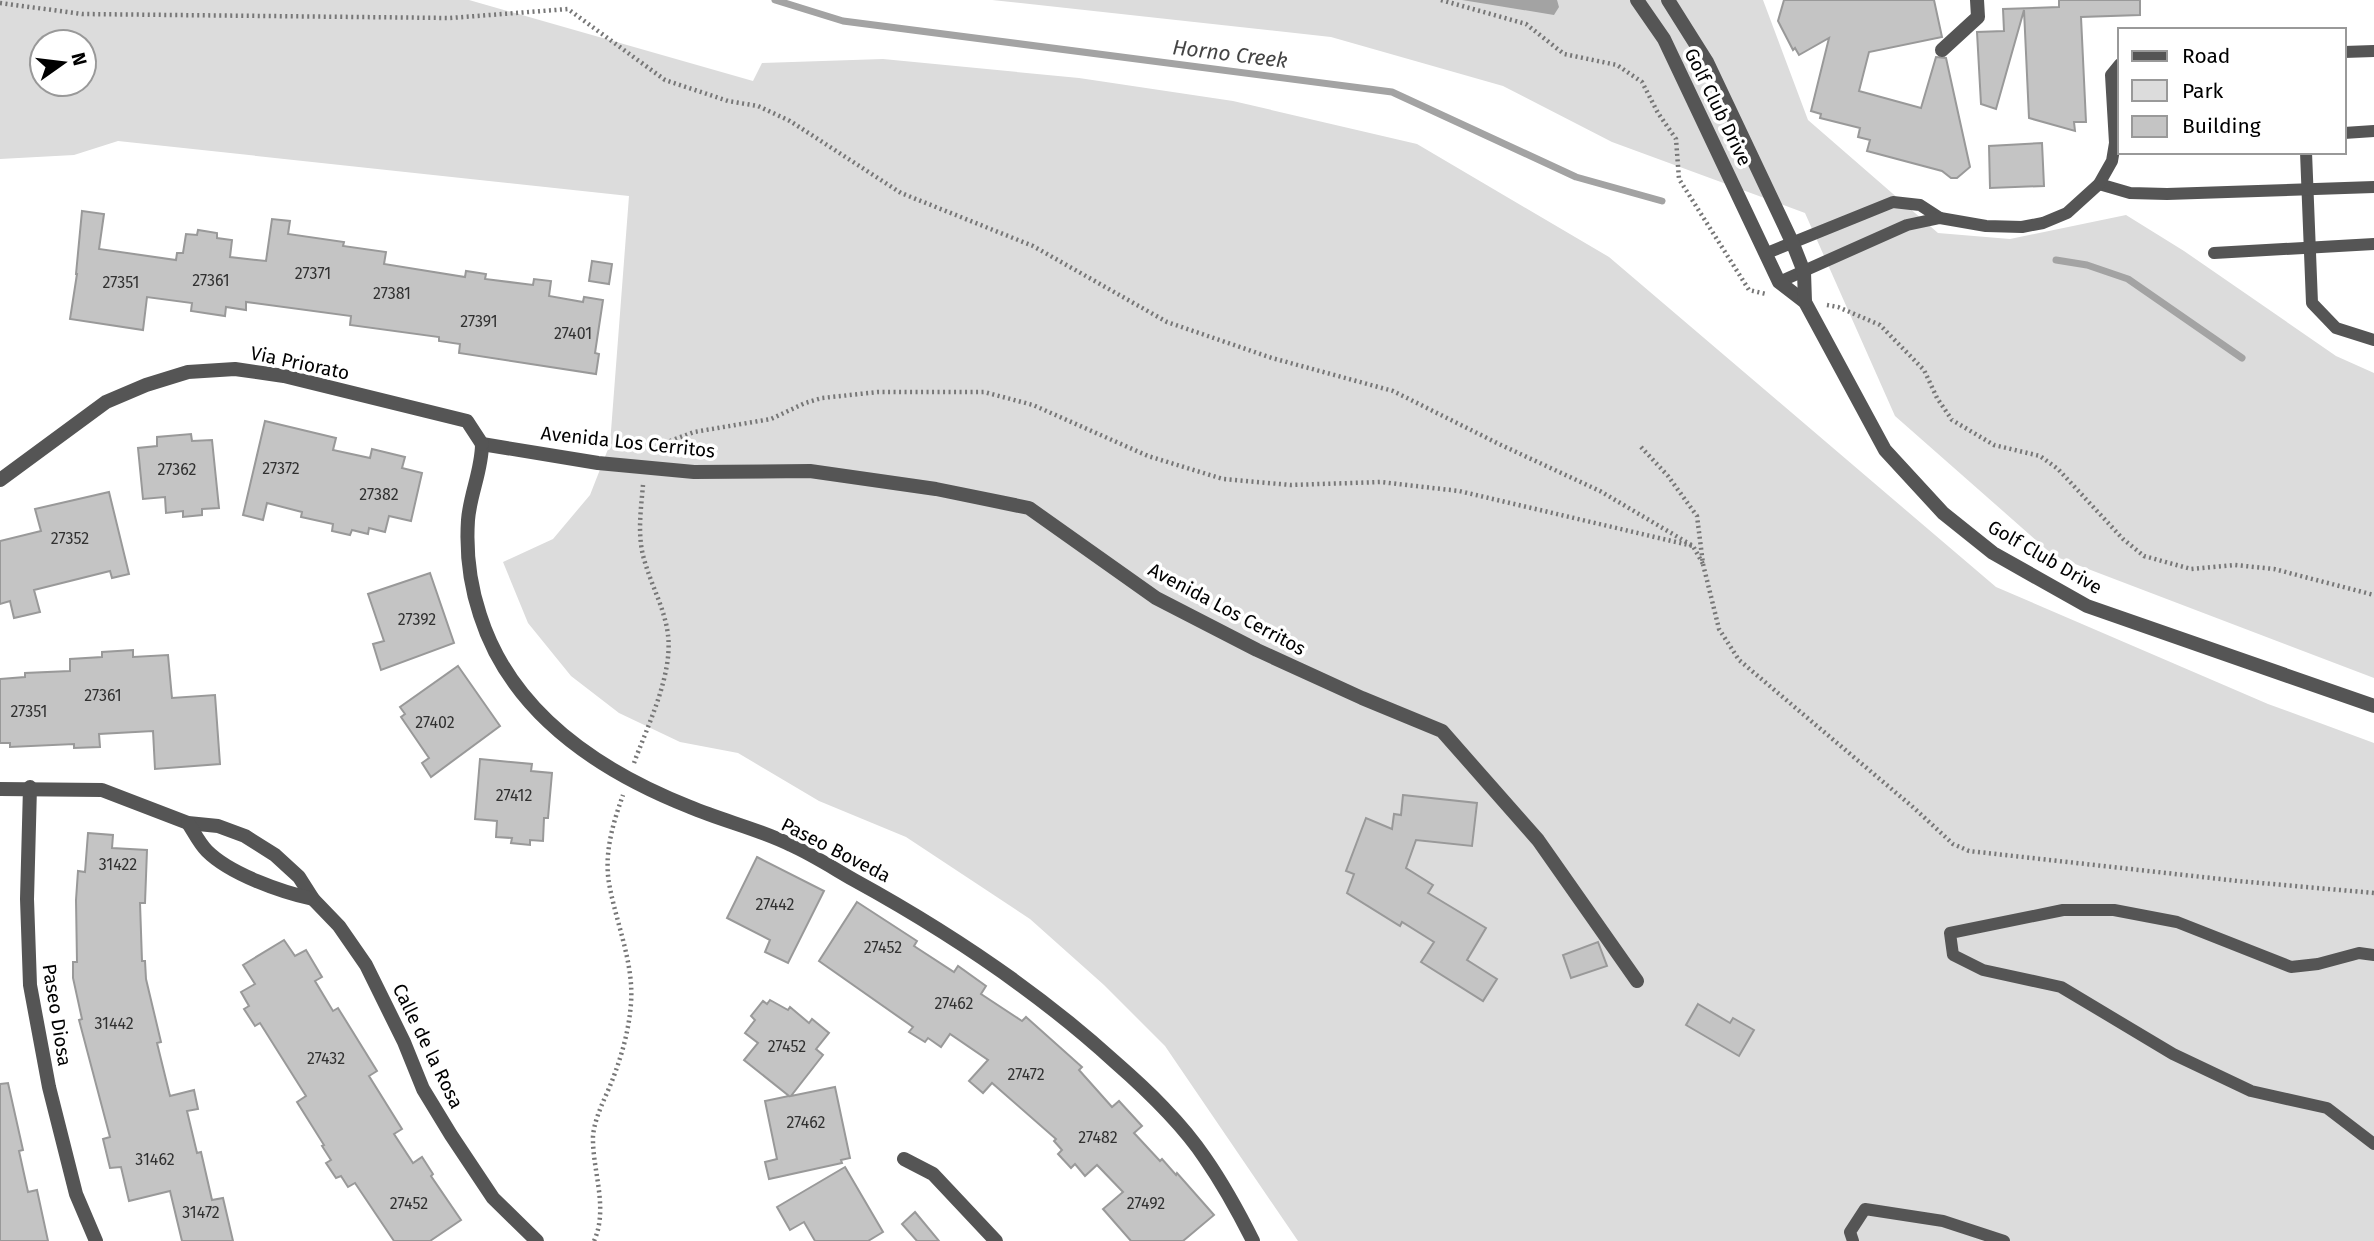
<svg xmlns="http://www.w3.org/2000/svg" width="2374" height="1241" viewBox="0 0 2374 1241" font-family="'Fira Sans',sans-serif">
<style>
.green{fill:#dcdcdc;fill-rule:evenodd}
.water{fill:#a3a3a3}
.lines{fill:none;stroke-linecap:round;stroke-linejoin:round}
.stream{stroke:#a3a3a3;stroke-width:7}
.building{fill:#c4c4c4;stroke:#999;stroke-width:2}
.path{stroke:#777;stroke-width:4.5;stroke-dasharray:2 3.5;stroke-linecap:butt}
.service{stroke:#555;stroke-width:12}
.minor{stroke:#555;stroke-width:14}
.tertiary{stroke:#555;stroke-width:14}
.labels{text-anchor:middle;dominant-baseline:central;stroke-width:7;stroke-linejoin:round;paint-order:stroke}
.number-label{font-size:16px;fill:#313131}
.street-label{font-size:19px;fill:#000;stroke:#fff}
.water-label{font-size:21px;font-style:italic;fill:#444;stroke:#fff}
</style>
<rect width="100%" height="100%" fill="#fff"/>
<g class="green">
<path d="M0,0H469L753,81L762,63L883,59L1079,78L1233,101L1417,144L1609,257L1996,587L2268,704L2374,743V1241H1298L1165,1046L1104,985L1030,919L906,837L819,801L738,753L680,742L619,713L571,676L528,623L503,562L553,539L590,495L610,444L629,196L118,141L74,155L0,159ZM42,42H84V84H42Z"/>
<polygon points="992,0 1763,0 1808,120 1938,233 2010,239 2126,215 2184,251 2336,356 2374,373 2374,678 2054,556 1895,416 1805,213 1612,142 1503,86 1331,37"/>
</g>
<polygon class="water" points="1462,0 1557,0 1559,7 1554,15"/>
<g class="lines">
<g class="stream">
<polyline points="775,0 843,21 1392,92 1576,177 1662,201"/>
<polyline points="2056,260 2087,265 2128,279 2242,358"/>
</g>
</g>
<g class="building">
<polygon points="1784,0 1934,0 1942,37 1869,52 1859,91 1921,108 1936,57 1946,58 1970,167 1957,178 1951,178 1942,171 1867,151 1870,140 1858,137 1860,128 1820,118 1821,114 1811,111 1829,38 1799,55 1795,48 1793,50 1778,21"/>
<polygon points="2059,0 2140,0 2140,15 2081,17 2086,122 2074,122 2075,131 2029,118 2024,10 1996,109 1981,104 1977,32 2004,31 2003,9 2059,7"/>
<polygon points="2042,143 2044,186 1990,188 1989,146"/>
<polygon points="82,211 104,214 99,249 176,260 177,253 183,253 186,234 197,235 198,230 217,233 217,238 232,240 230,257 266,261 272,219 290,221 288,234 344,242 343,246 386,252 384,264 465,277 466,271 486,274 485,279 533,285 534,279 551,281 549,296 583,302 584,297 603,300 595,353 599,354 596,374 459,353 460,344 439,341 439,337 350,325 351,316 246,302 246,310 226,307 225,316 191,311 192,303 147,297 143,330 70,319 77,274 76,274"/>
<polygon points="592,261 612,264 609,284 589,281"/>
<polygon points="265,421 336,438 333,450 370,458 372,449 405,457 402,468 422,473 411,521 389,516 385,532 369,528 368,534 352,530 350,535 332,531 333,524 301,517 302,512 267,503 263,520 243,515"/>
<polygon points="191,434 192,441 212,440 219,508 202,509 202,515 183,517 183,511 166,513 165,497 143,499 138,448 157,446 157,437"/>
<polygon points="109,492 129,574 112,578 110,571 34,590 40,612 14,618 10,601 0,604 0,541 41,531 35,509"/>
<polygon points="430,573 454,643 381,670 373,644 384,641 368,594"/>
<polygon points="133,650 133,657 168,655 172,698 215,695 220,764 155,769 153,731 99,734 100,747 74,748 74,744 10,747 10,743 0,743 0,679 25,677 25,673 70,671 70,659 102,657 102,652"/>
<polygon points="458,666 500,726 431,777 422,763 429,758 401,717 405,714 400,707"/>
<polygon points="480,759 532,764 531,771 552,773 548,818 544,818 543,841 530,840 530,845 511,843 512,838 496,837 497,821 475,819"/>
<polygon points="1403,795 1477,803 1472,846 1416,840 1406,868 1433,885 1428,893 1486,928 1467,960 1497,979 1483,1001 1421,962 1434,942 1402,922 1400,926 1347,893 1354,874 1346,871 1366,818 1392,829 1394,814 1401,815"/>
<polygon points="88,833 113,835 112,848 147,850 145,903 140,903 142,961 145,961 146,979 161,1042 157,1043 170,1096 194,1090 198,1109 187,1111 197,1153 201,1152 212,1200 223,1198 233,1241 182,1241 170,1191 129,1201 121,1167 110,1168 103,1139 110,1137 79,1020 82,1019 73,978 73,962 77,962 76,900 78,871 85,872"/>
<polygon points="757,857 824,891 788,963 765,952 770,940 727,918"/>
<polygon points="857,902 917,941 914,946 954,972 958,966 986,986 981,994 1022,1021 1026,1017 1082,1067 1079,1070 1112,1107 1119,1101 1142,1126 1134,1133 1160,1161 1162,1159 1176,1175 1177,1173 1214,1215 1183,1241 1131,1241 1103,1209 1123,1192 1097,1165 1085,1176 1075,1164 1071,1168 1058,1154 1062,1150 1054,1141 1056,1139 992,1083 983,1093 969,1081 988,1060 950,1034 941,1047 928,1038 925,1042 909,1032 913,1027 819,961"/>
<polygon points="284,940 295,956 306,950 322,977 315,981 333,1011 338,1008 377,1071 369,1076 402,1129 394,1134 413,1163 422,1157 433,1174 431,1176 461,1220 430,1241 394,1241 355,1183 348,1187 341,1176 336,1178 326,1163 331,1160 322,1146 324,1145 297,1102 306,1096 260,1023 255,1026 244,1009 249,1006 241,992 255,984 243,965"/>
<polygon points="1598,942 1607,966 1571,978 1563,955"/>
<polygon points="770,1000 788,1010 790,1007 809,1023 812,1019 829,1033 816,1049 823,1055 791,1096 835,1087 850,1158 841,1160 842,1163 769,1179 765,1162 777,1159 765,1101 789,1096 744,1060 758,1043 745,1033 755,1020 751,1016 763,1001 767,1004"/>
<polygon points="1698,1004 1730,1023 1733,1018 1754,1030 1739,1056 1686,1025"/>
<polygon points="8,1083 23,1150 19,1151 28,1192 37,1190 48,1241 0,1241 0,1084"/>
<polygon points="845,1167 883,1232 868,1241 815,1241 804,1222 790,1230 777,1207"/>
<polygon points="915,1212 939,1241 917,1241 902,1224"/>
</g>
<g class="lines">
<g class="path">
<polyline points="1441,0 1526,24 1564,54 1617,65 1642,82 1658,113 1676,139 1679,179 1749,290 1766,294"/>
<polyline points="0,3 82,14 450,18 568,9 665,80 728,101 758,106 790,121 901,193 1033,246 1167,322 1272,358 1393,391 1499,444 1600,491 1693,546 1703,564"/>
<polyline points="1827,305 1838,307 1880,325 1924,370 1937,398 1952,420 1994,445 2040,456 2058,469 2123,539 2144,556 2191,569 2235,565 2274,569 2374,595"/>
<polyline points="1641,447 1668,476 1697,516 1703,564 1719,629 1739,660 1914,808 1953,844 1969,851 2238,881 2374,893"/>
<polyline points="658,451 662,444 694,432 771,419 805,403 822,398 878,392 984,392 1033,405 1148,456 1223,479 1291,485 1381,482 1459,491 1693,546"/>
<path d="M634,763C647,727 673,675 668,635C665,609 651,585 644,559C637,535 641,509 643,485"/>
<path d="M594,1241C609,1208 592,1170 593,1136C595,1116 605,1099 612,1081C622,1055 629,1030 631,1003C634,963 616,923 609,883C604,853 613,823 623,795"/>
</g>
<g class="service">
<polyline points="2344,52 2374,51"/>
<polyline points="2344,133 2374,131"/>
<polyline points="2306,152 2312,303 2336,328 2374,340"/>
<polyline points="2099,184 2130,193 2167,194 2374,187"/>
<polyline points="1767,253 1893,202 1920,205 1940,218"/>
<polyline points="2214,253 2374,244"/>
<polyline points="1779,282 1907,225 1940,218 1986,226 2022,227 2043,223 2067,213 2099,184 2112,161 2115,143 2111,75 2120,64"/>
<polyline points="2374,955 2359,953 2318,964 2291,967 2177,922 2114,910 2063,910 1950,933 1953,955 1983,970 2061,987 2173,1054 2251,1091 2327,1108 2374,1144"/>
<polyline points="1853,1241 1850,1232 1865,1209 1943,1221 2004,1241"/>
</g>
<g class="minor">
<polyline points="1942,50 1978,17 1977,0"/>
<polyline points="482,444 598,463 694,472 810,471 936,489 1029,508 1156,598 1257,650 1362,698 1442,731 1538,840 1637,981"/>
<path d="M482,444C482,470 470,494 468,520C466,551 470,585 480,615C511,713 599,771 690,807C723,821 759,829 791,845C813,855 833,868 854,880C947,931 1036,990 1115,1062C1147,1090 1181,1122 1205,1158C1223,1184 1239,1213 1253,1241"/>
<polyline points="0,480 106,402 146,385 188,372 235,369 284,376 467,421 482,444"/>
<polyline points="30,787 27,899 30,985 49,1087 76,1194 96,1241"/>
<polyline points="0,789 102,790 188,823 218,826 245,836 275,855 299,877 313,899 339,926 366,965 404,1042 423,1089 451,1135 493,1198 537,1241"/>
<path d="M188,823C194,832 199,843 207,851C230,874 281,892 313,899"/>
<polyline points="904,1159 933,1174 996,1241"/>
</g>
<g class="tertiary">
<polyline points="1637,0 1664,39 1779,282 1805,302 1885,450 1943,513 1993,553 2087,606 2374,706"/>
<polyline points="1668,0 1707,62 1793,244 1804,272 1805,302"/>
</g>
</g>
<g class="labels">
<g class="number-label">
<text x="313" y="273">27371</text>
<text x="211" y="280">27361</text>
<text x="121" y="282">27351</text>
<text x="392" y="293">27381</text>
<text x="479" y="321">27391</text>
<text x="573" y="333">27401</text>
<text x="281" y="468">27372</text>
<text x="177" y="469">27362</text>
<text x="379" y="494">27382</text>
<text x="70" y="538">27352</text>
<text x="417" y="619">27392</text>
<text x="103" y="695">27361</text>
<text x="29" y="711">27351</text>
<text x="435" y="722">27402</text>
<text x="514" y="795">27412</text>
<text x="118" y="864">31422</text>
<text x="775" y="904">27442</text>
<text x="883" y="947">27452</text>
<text x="954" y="1003">27462</text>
<text x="114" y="1023">31442</text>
<text x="787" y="1046">27452</text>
<text x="326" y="1058">27432</text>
<text x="1026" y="1074">27472</text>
<text x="806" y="1122">27462</text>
<text x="1098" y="1137">27482</text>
<text x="155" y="1159">31462</text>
<text x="409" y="1203">27452</text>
<text x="1146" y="1203">27492</text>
<text x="201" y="1212">31472</text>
</g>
<g class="street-label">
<text transform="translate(1718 107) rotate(64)">Golf Club Drive</text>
<text transform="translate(300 363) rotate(12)">Via Priorato</text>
<text transform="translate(628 442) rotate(6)">Avenida Los Cerritos</text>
<text transform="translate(2045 557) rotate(30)">Golf Club Drive</text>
<text transform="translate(1227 609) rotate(28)">Avenida Los Cerritos</text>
<text transform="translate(836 850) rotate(27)">Paseo Boveda</text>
<text transform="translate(57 1015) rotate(81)">Paseo Diosa</text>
<text transform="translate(428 1046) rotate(64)">Calle de la Rosa</text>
</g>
<g class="water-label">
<text transform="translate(1230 54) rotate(7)">Horno Creek</text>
</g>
</g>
<rect x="2118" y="28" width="228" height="126" fill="#ffffff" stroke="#999999" stroke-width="2"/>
<rect x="2132" y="51" width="35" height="10" fill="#555555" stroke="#999999" stroke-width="2"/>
<text x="2182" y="63" font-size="21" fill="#000000">Road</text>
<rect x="2132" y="80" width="35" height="21" fill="#dcdcdc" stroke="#999999" stroke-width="2"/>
<text x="2182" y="98" font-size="21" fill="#000000">Park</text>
<rect x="2132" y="116" width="35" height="21" fill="#c4c4c4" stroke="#999999" stroke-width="2"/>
<text x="2182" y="133" font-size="21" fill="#000000">Building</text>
<g transform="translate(63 63) rotate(76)"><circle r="33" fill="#ffffff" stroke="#999999" stroke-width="2"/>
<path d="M0-5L12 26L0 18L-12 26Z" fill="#000000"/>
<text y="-10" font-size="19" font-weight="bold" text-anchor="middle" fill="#000000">N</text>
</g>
</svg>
